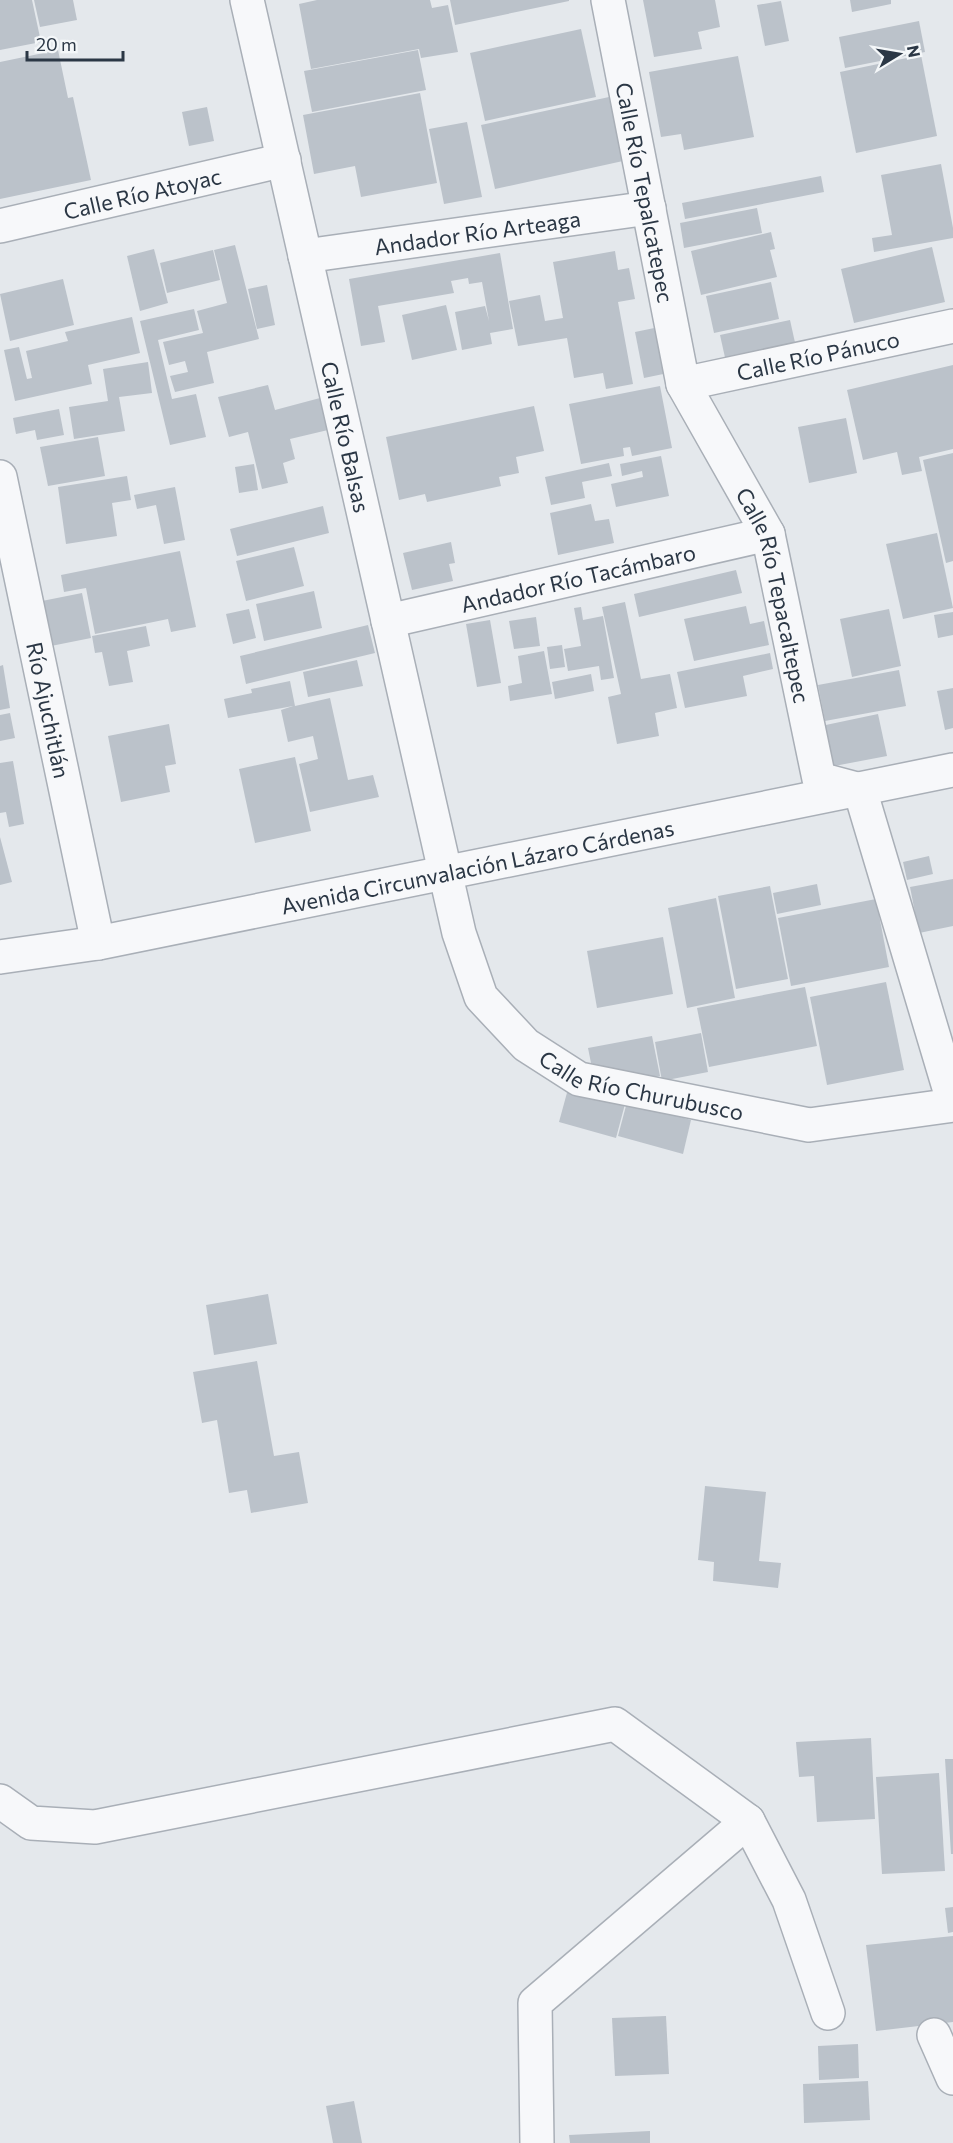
<svg xmlns="http://www.w3.org/2000/svg" width="953" height="2143" viewBox="0 0 953 2143" font-family="Commissioner,sans-serif">
<style>
.building{fill:#bbc2ca}
.lines{fill:none;stroke-linecap:round;stroke-linejoin:round}
.minor-casing{stroke:#a9afb7;stroke-width:36}
.minor{stroke:#f7f8fa;stroke-width:33}
.labels{text-anchor:middle;dominant-baseline:central;stroke-width:6;stroke-linejoin:round;paint-order:stroke}
.street-label{font-size:22px;fill:#2b3745;stroke:#f4f7f9}
</style>
<rect width="100%" height="100%" fill="#e4e8ec"/>
<g class="building">
<polygon points="0,0 32,0 41,42 0,50"/>
<polygon points="34,0 73,0 77,20 40,27"/>
<polygon points="317,0 430,0 432,8 448,5 458,52 421,58 419,49 311,69 299,4"/>
<polygon points="450,0 569,0 569,1 455,25"/>
<polygon points="643,0 715,0 720,27 698,32 702,49 654,57"/>
<polygon points="850,0 891,0 891,4 852,12"/>
<polygon points="781,1 789,41 765,46 757,5"/>
<polygon points="919,21 925,52 845,68 839,37"/>
<polygon points="581,29 596,97 485,121 470,53"/>
<polygon points="58,50 68,98 73,97 91,180 0,199 0,62"/>
<polygon points="418,50 426,90 312,112 304,71"/>
<polygon points="921,55 937,136 856,153 840,72"/>
<polygon points="738,56 754,137 684,150 681,134 661,137 649,72"/>
<polygon points="420,93 437,183 361,197 355,166 314,174 303,115"/>
<polygon points="609,97 623,161 495,189 481,125"/>
<polygon points="207,107 214,141 189,146 182,112"/>
<polygon points="467,122 482,197 444,204 429,129"/>
<polygon points="941,164 953,228 953,238 874,252 872,238 892,235 881,175"/>
<polygon points="821,176 824,192 685,219 682,203"/>
<polygon points="757,208 762,233 684,248 680,223"/>
<polygon points="771,232 775,249 770,250 777,277 701,295 691,251"/>
<polygon points="235,245 259,339 207,352 214,383 175,392 170,376 188,372 185,361 169,365 163,342 203,333 197,311 227,303 214,250"/>
<polygon points="932,247 945,302 854,323 841,269"/>
<polygon points="154,249 168,303 140,311 127,256"/>
<polygon points="213,250 220,280 167,293 160,263"/>
<polygon points="615,251 618,270 629,268 635,299 618,302 633,384 606,389 603,373 574,378 567,338 518,346 509,301 540,295 545,321 563,318 553,262"/>
<polygon points="500,253 513,329 490,333 492,344 462,350 455,312 485,306 489,321 482,282 469,284 468,278 451,281 454,293 378,306 385,342 361,346 349,279"/>
<polygon points="63,279 74,325 10,341 0,294"/>
<polygon points="771,282 779,319 714,333 706,296"/>
<polygon points="267,285 275,325 257,329 248,289"/>
<polygon points="446,305 457,350 412,360 402,315"/>
<polygon points="194,309 199,330 158,340 172,399 196,394 206,437 170,445 140,321"/>
<polygon points="132,317 140,353 88,365 92,384 15,401 4,350 19,347 27,379 32,378 26,351 68,341 65,332"/>
<polygon points="790,320 798,356 728,371 720,335"/>
<polygon points="664,326 673,372 644,378 635,332"/>
<polygon points="148,362 152,393 119,397 125,431 74,439 69,407 108,401 103,369"/>
<polygon points="953,365 953,449 919,457 922,471 902,475 897,452 863,460 847,390"/>
<polygon points="268,385 275,410 320,398 328,430 290,439 295,459 283,463 288,483 262,489 248,432 229,437 218,397"/>
<polygon points="660,386 672,448 632,456 630,447 623,448 624,456 581,464 569,404"/>
<polygon points="534,406 544,451 516,457 519,473 499,477 501,486 427,502 425,494 399,500 386,437"/>
<polygon points="59,409 64,435 37,440 35,430 16,434 13,418"/>
<polygon points="846,418 857,473 809,483 798,427"/>
<polygon points="98,437 105,476 48,486 40,447"/>
<polygon points="953,453 953,561 946,563 923,460"/>
<polygon points="661,456 669,496 616,507 611,484 643,477 642,471 622,476 620,464"/>
<polygon points="609,463 612,476 582,482 585,498 551,505 545,477"/>
<polygon points="254,464 258,490 239,493 235,467"/>
<polygon points="127,476 131,500 112,503 117,536 66,544 58,487"/>
<polygon points="175,487 185,540 164,544 156,505 137,509 134,495"/>
<polygon points="591,504 595,521 609,519 614,543 558,555 550,513"/>
<polygon points="323,506 329,533 237,556 230,529"/>
<polygon points="937,533 953,608 903,619 886,544"/>
<polygon points="451,542 455,563 449,564 453,581 412,590 403,553"/>
<polygon points="294,547 304,586 246,601 236,561"/>
<polygon points="180,551 196,627 171,632 168,619 95,634 86,588 64,592 61,575"/>
<polygon points="736,570 742,593 639,617 634,594"/>
<polygon points="314,591 322,628 264,641 256,604"/>
<polygon points="82,593 91,638 46,647 37,602"/>
<polygon points="625,602 641,679 670,674 677,708 655,713 659,736 617,744 608,697 621,694 602,607"/>
<polygon points="746,606 750,624 764,621 769,645 694,661 684,619"/>
<polygon points="581,607 583,620 603,616 614,678 601,680 599,666 568,671 564,649 581,646 574,608"/>
<polygon points="249,609 256,638 233,644 226,614"/>
<polygon points="889,609 901,666 852,677 840,619"/>
<polygon points="953,612 953,635 938,638 934,615"/>
<polygon points="536,617 540,646 514,649 509,621"/>
<polygon points="490,620 501,683 477,687 466,624"/>
<polygon points="368,625 375,653 246,684 240,656"/>
<polygon points="146,626 150,646 127,651 133,682 109,686 102,652 95,653 92,636"/>
<polygon points="562,645 565,667 550,669 547,647"/>
<polygon points="544,651 552,694 510,701 508,686 522,683 518,656"/>
<polygon points="770,653 773,669 743,676 747,696 685,708 677,672"/>
<polygon points="357,660 363,686 308,697 303,672"/>
<polygon points="3,665 10,708 0,710 0,666"/>
<polygon points="899,670 906,706 825,721 818,685"/>
<polygon points="591,674 594,691 555,699 552,682"/>
<polygon points="290,681 295,706 330,698 348,780 373,775 379,797 310,812 299,764 318,759 313,736 288,742 281,710 293,706 228,718 224,699 252,693 251,689"/>
<polygon points="953,688 953,728 945,730 937,691"/>
<polygon points="10,713 15,738 0,741 0,715"/>
<polygon points="878,714 887,756 829,767 821,726"/>
<polygon points="169,724 176,764 165,766 170,792 121,802 108,736"/>
<polygon points="295,757 311,831 255,843 239,769"/>
<polygon points="13,761 24,824 9,827 6,812 0,813 0,763"/>
<polygon points="0,837 12,882 0,885"/>
<polygon points="929,856 933,874 907,880 903,862"/>
<polygon points="953,879 953,926 919,933 910,887"/>
<polygon points="817,884 821,905 777,914 773,893"/>
<polygon points="770,886 788,979 736,989 718,896"/>
<polygon points="716,898 735,998 687,1008 668,908"/>
<polygon points="876,899 889,967 791,986 778,918"/>
<polygon points="663,937 673,994 597,1008 587,951"/>
<polygon points="886,982 904,1070 827,1085 810,997"/>
<polygon points="805,987 817,1046 709,1067 697,1008"/>
<polygon points="701,1033 708,1072 662,1081 655,1042"/>
<polygon points="652,1036 660,1076 633,1081 591,1063 588,1048"/>
<polygon points="568,1089 625,1104 616,1138 559,1122"/>
<polygon points="627,1102 691,1120 683,1154 618,1136"/>
<polygon points="268,1294 277,1344 214,1355 206,1305"/>
<polygon points="257,1361 274,1456 299,1452 308,1503 251,1513 247,1490 229,1493 217,1420 202,1423 193,1372"/>
<polygon points="705,1486 766,1492 759,1561 781,1563 778,1588 713,1581 714,1562 698,1560"/>
<polygon points="871,1738 875,1819 817,1822 814,1776 799,1777 796,1742"/>
<polygon points="945,1759 953,1759 953,1854 951,1854"/>
<polygon points="939,1773 945,1871 882,1874 876,1777"/>
<polygon points="953,1907 953,1932 948,1933 945,1908"/>
<polygon points="953,1936 953,2022 876,2031 866,1945"/>
<polygon points="666,2016 669,2074 615,2076 612,2018"/>
<polygon points="858,2044 859,2078 819,2080 818,2046"/>
<polygon points="868,2081 870,2120 804,2123 803,2084"/>
<polygon points="354,2101 362,2143 333,2143 326,2106"/>
<polygon points="650,2131 650,2143 570,2143 569,2135"/>
</g>
<g class="lines">
<defs>
<g id="minor">
<path id="s1" d="M247,0L459,933L481,997L526,1045L579,1079L809,1125L953,1105"/>
<path id="s2" d="M608,0L683,384L768,534L819,779L860,790L953,1101"/>
<path id="s3" d="M0,226L284,160"/>
<path id="s4" d="M305,256L649,208"/>
<path id="s5" d="M683,384L953,326"/>
<path id="s6" d="M0,477L98,943"/>
<path id="s7" d="M388,621L768,534"/>
<path id="s8" d="M0,957L98,943L953,770"/>
<polyline points="0,1801 31,1823 95,1827 615,1724 748,1821 789,1900 828,2013"/>
<polyline points="934,2035 953,2078"/>
<polyline points="537,2143 535,2003 748,1821"/>
</g>
</defs>
<use href="#minor" class="minor-casing"/>
<use href="#minor" class="minor"/>
</g>
<g class="labels">
<g class="street-label">
<text stroke="none"><textPath href="#s2" startOffset="196">Calle Río Tepalcatepec</textPath></text>
<text stroke="none"><textPath href="#s3" startOffset="146">Calle Río Atoyac</textPath></text>
<text stroke="none"><textPath href="#s4" startOffset="174">Andador Río Arteaga</textPath></text>
<text stroke="none"><textPath href="#s5" startOffset="138">Calle Río Pánuco</textPath></text>
<text stroke="none"><textPath href="#s1" startOffset="448">Calle Río Balsas</textPath></text>
<text stroke="none"><textPath href="#s7" startOffset="195">Andador Río Tacámbaro</textPath></text>
<text stroke="none"><textPath href="#s2" startOffset="624">Calle Río Tepacaltepec</textPath></text>
<text stroke="none"><textPath href="#s6" startOffset="238">Río Ajuchitlán</textPath></text>
<text stroke="none"><textPath href="#s8" startOffset="486">Avenida Circunvalación Lázaro Cárdenas</textPath></text>
<text stroke="none"><textPath href="#s1" startOffset="1215">Calle Río Churubusco</textPath></text>
</g>
</g>
<g transform="translate(899 54) rotate(79)" stroke="#f4f7f9" stroke-width="4.5" paint-order="stroke">
<path d="M0-4.5L10 22L0 15L-10 22Z" fill="#2b3745"/>
<text y="-9" font-size="16" font-weight="bold" text-anchor="middle" fill="#2b3745">N</text>
</g>
<path d="M27 51v9h96v-9" fill="none" stroke="#2b3745" stroke-width="3"/>
<text x="36" y="51" font-size="18" fill="#2b3745" stroke="#f4f7f9" stroke-width="4.5" paint-order="stroke">20 m</text>
</svg>
